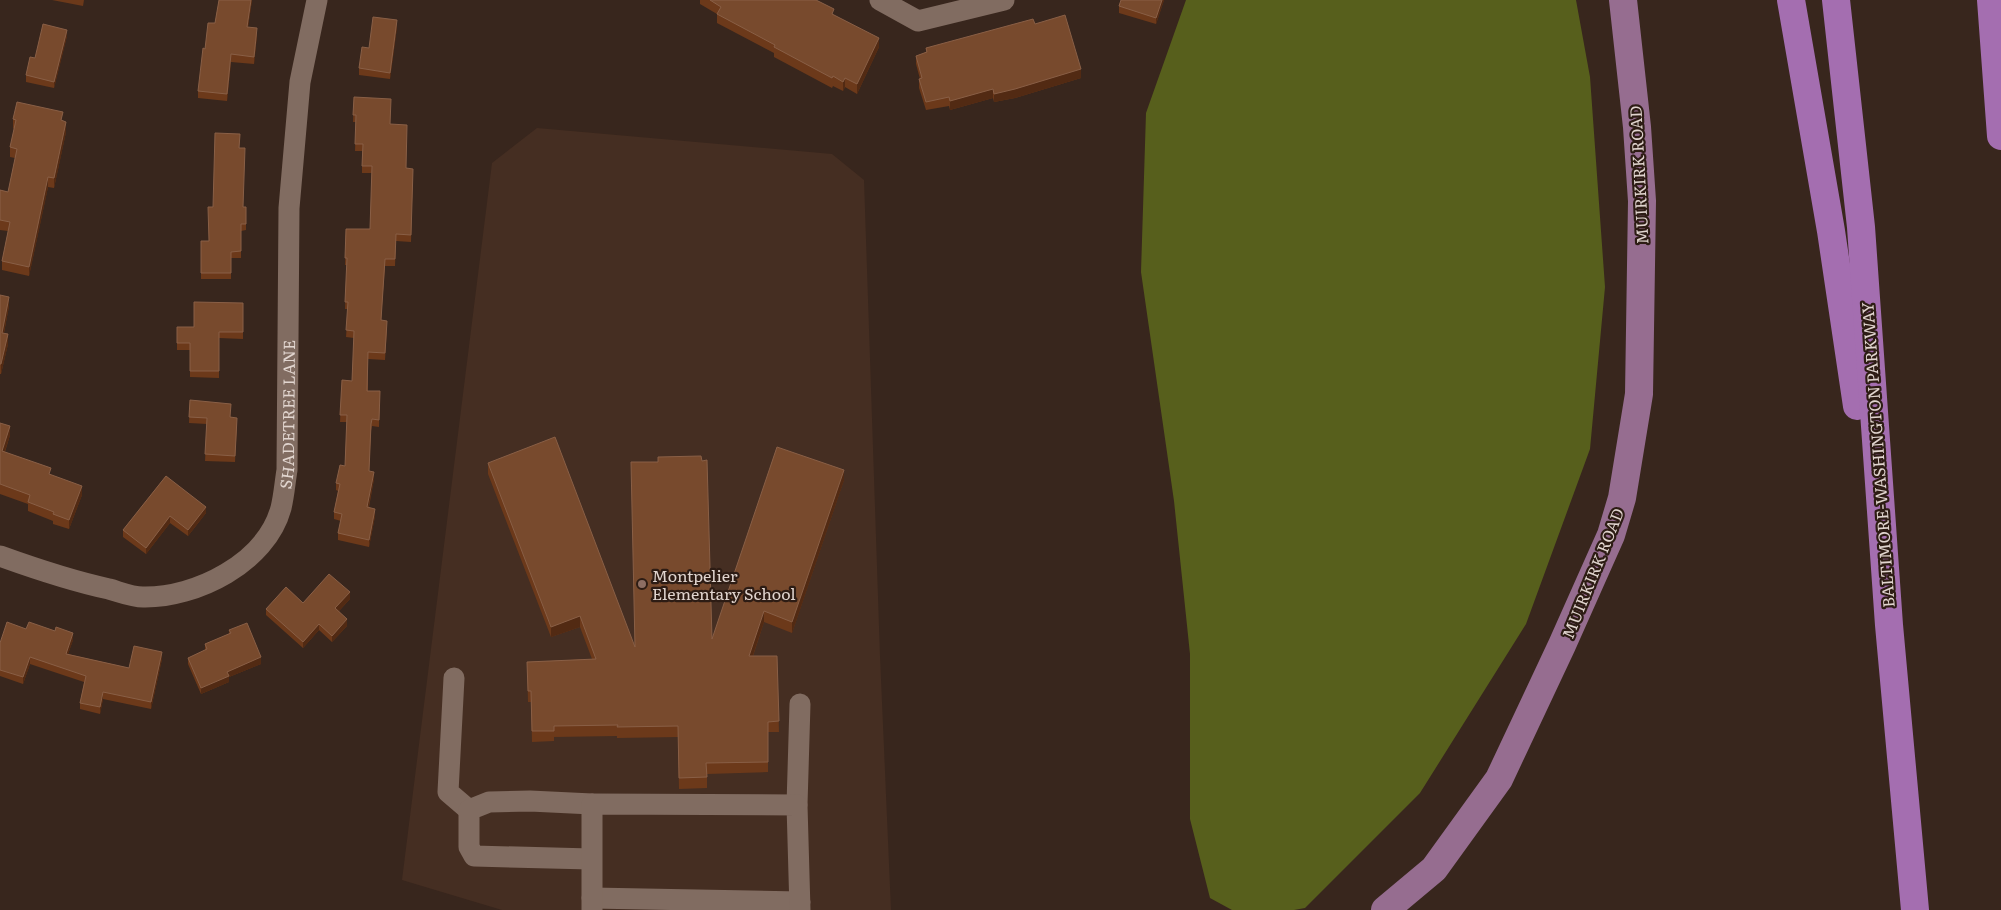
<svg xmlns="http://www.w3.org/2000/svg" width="2001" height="910" viewBox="0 0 2001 910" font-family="Literata,serif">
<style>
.built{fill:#452e22}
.forest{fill:#575f1c}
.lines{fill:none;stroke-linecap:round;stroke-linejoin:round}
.minor{stroke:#816c61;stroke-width:21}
.major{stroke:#966d90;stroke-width:28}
.highway{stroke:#a46eb0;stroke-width:28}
.wall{fill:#6c391a}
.shaded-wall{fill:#522a13}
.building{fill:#784a2d;stroke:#895f46}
.education-dot{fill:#8d6e63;stroke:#2d1c14;stroke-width:2}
.labels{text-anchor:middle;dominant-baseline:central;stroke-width:4.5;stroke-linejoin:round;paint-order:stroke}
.street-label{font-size:16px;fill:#e1d5cf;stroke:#2d1c14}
.poi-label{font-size:16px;fill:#e1d5cf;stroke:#2d1c14;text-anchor:start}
</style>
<rect width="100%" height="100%" fill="#38261d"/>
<polygon class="built" points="537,128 832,154 864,180 880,656 891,910 502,910 402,880 492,163"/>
<polygon class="forest" points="1186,0 1576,0 1590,77 1605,287 1590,449 1526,624 1420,793 1305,908 1294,910 1232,910 1210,898 1190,819 1190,654 1174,501 1141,272 1146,113"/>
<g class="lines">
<g class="minor">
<polyline points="880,0 918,21 1004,0"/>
<path id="s1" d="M0,556C36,569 72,581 109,589C120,592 132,597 143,597C196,598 266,563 281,508C284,496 285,482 287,470L289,208L300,82L317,0"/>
<polyline points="454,678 448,792 469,810"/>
<polyline points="797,805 800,704"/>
<polyline points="591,859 474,856 469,847 469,810 489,802 530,801 592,804"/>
<polyline points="592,898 800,902"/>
<polyline points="592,910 592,804 797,805 800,910"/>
</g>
<polyline class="major" points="1385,910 1434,869 1499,779 1562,645 1611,535 1622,498 1639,394 1642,201 1637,127 1623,0"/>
<g class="highway">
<polyline points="1791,0 1831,231 1857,406"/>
<polyline points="1836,0 1861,227 1889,625 1915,910"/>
<polyline points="1991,0 2001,136"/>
</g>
</g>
<g class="wall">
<polygon points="52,0 84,0 83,6"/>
<polygon points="219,0 252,0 248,27 257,35 254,64 231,62 227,101 198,98 198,91 205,49 215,23"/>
<polygon points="700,0 816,0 834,15 879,47 857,94 845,87 843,91 833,86 832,88 774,57 774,53 717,23 717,14 700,4"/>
<polygon points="1121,0 1164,0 1156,24 1119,13 1119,6"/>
<polygon points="1035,24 1081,78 1015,98 994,102 993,98 950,110 949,106 926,110 919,88 919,79 920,79 916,64 916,56 926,52 926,48"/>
<polygon points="397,27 390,79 359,75 359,68 369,48"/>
<polygon points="67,36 54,88 26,82 26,75 35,58"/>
<polygon points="354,97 390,124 406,168 413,169 411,242 396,241 395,266 385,266 381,320 387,328 385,360 368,359 368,391 380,391 379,427 372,426 371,431 369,471 374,479 369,507 375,516 369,547 338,540 338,533 341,521 334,519 334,512 338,491 336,490 336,483 345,466 347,422 340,422 342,380 352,381 354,338 346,337 348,309 345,309 347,265 345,265 346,229 370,229 372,173 362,173 362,151 355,151 356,122 353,122"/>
<polygon points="13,119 63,121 66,132 54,188 48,187 29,276 2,270 2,261 8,231 0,230 0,190 8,192 15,158 10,157 10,147 14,129 13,128"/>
<polygon points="239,148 243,207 246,207 246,230 241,231 241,258 231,258 231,279 201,279 201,241 209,241 213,207"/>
<polygon points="0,295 9,306 4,333 8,344 1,374 0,374"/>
<polygon points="243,303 243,339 219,338 219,378 190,377 190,350 177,350 177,327 194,327"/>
<polygon points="190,400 231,417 237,424 235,462 205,461 207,424 189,423"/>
<polygon points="0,423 10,435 5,452 51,475 82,495 69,529 53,524 53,521 28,511 28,504 0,494"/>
<polygon points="488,463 635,646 712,639 844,480 792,633 764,622 753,656 777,656 779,732 768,732 768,772 707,774 707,788 679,789 678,737 617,738 617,736 554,737 554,741 532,742 531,702 528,702 527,662 592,659 580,627 551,637 488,474"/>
<polygon points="166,476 206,513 188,536 170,523 146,554 123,537 123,530"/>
<polygon points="350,599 339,611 347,626 332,642 319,630 303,648 266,615 266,609 303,603"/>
<polygon points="26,629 73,640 68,654 129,668 162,659 151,709 103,699 100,714 80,709 80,703 84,682 30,664 23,684 0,676 0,643"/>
<polygon points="229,630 261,664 229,677 229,682 201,694 188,664 188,658 205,650 205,644 229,634"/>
</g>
<g class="shaded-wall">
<polygon points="251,0 252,0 247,34 247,27"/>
<polygon points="1162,0 1164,0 1156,24 1156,18"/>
<polygon points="397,20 397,27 390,79 390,73"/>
<polygon points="257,28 257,35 254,64 254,57"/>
<polygon points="67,30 67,36 54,88 54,82"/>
<polygon points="879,38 879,47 857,94 857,84"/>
<polygon points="231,54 231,62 227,101 227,94"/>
<polygon points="1081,69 1081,78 1015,98 994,102 994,94"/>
<polygon points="845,78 845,87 843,91 843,82"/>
<polygon points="993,89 993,98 950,110 950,101"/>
<polygon points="66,122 66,132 54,188 54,178"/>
<polygon points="48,177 48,187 29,276 29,267"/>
<polygon points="9,297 9,306 2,342 2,333"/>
<polygon points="8,334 8,344 1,374 1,364"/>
<polygon points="10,426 10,435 2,460 2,451"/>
<polygon points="844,470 844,480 792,633 792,622"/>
<polygon points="374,472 374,479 367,514 367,507"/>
<polygon points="82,486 82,495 69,529 69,520"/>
<polygon points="206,507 206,513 188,536 188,530"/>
<polygon points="375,509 375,516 369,547 369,540"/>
<polygon points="170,516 170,523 146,554 146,548"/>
<polygon points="350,592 350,599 335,615 335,608"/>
<polygon points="764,611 764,622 749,667 749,656"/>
<polygon points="580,616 580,627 551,637 551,627"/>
<polygon points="347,619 347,626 332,642 332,636"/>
<polygon points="319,624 319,630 303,648 303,642"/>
<polygon points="73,633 73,640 66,660 66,654"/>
<polygon points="162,652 162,659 151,709 151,702"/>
<polygon points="30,657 30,664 23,684 23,677"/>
<polygon points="261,657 261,664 229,677 229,682 201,694 201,688 227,672"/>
<polygon points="103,692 103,699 100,714 100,707"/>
</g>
<g class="building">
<polygon points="219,0 251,0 247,27 257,28 254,57 231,54 227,94 198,91 203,48 205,49 208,23 215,23"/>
<polygon points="710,0 816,0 834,9 832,14 879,38 857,84 845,78 843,82 833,76 832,78 774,47 775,45 717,14 721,7"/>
<polygon points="1121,0 1162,0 1156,18 1119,6"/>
<polygon points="1065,15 1081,69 1015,89 994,94 993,89 950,101 949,97 926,102 919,79 922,78 916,56 927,52 926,48 1033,19 1035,24"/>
<polygon points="373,17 397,20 390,73 359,68 362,47 369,48"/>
<polygon points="43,24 67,30 54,82 26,75 30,57 35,58"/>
<polygon points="354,97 391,99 390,124 407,125 406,168 413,169 411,235 396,234 395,259 385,259 381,320 387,321 385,353 368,352 367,391 380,391 379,420 372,419 371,424 369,471 374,472 367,507 375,509 369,540 338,533 342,514 334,512 340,484 336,483 340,465 345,466 347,415 340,415 342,380 352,381 354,331 346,330 348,302 345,302 347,258 345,258 346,229 370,229 372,166 362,166 363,144 355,144 356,115 353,115"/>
<polygon points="17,102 63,112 61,120 66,122 54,178 48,177 29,267 2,261 10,222 0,220 0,190 8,192 17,149 10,147 16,120 13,119"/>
<polygon points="215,133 240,134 239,148 245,148 243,207 246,207 246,224 241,224 241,251 231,252 231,273 201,273 201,241 209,241 208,207 213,207"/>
<polygon points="0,295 9,297 2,333 8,334 1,364 0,364"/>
<polygon points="194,302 243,303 243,332 219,332 219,371 190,371 190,343 177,343 177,327 194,327"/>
<polygon points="190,400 231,404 230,417 237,418 235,456 205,454 207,418 189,417"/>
<polygon points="0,423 10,426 2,451 51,468 49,474 82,486 69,520 53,514 54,512 28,502 30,495 0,484"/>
<polygon points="555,437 635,647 631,462 658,462 658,457 701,456 702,461 707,460 712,639 777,447 844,470 792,622 764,611 749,656 777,656 779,721 768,722 768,762 706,763 707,777 679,778 678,726 617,727 618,725 554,726 554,731 532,731 531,691 528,691 527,662 596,659 580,616 551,627 488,463"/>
<polygon points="166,476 206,507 188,530 170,516 146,548 123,530"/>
<polygon points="329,574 350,592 335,608 347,619 332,636 319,624 303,642 266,609 286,587 303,603"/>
<polygon points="7,622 26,629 29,622 55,631 56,627 73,633 66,654 129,668 134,646 162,652 151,702 103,692 100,707 80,703 86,676 30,657 23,677 0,670 0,643"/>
<polygon points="247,623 261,657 227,672 229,676 201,688 188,658 207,649 205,644 231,633 229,630"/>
</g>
<circle class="education-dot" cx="642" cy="584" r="5"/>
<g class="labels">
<g class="street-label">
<text transform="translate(1638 175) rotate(-93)">MUIRKIRK ROAD</text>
<text stroke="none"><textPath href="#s1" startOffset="418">SHADETREE LANE</textPath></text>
<text transform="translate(1877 455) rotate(-94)">BALTIMORE-WASHINGTON PARKWAY</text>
<text transform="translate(1592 573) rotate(-68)">MUIRKIRK ROAD</text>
</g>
<g class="poi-label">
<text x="652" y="575">Montpelier<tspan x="652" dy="18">Elementary School</tspan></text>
</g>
</g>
</svg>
